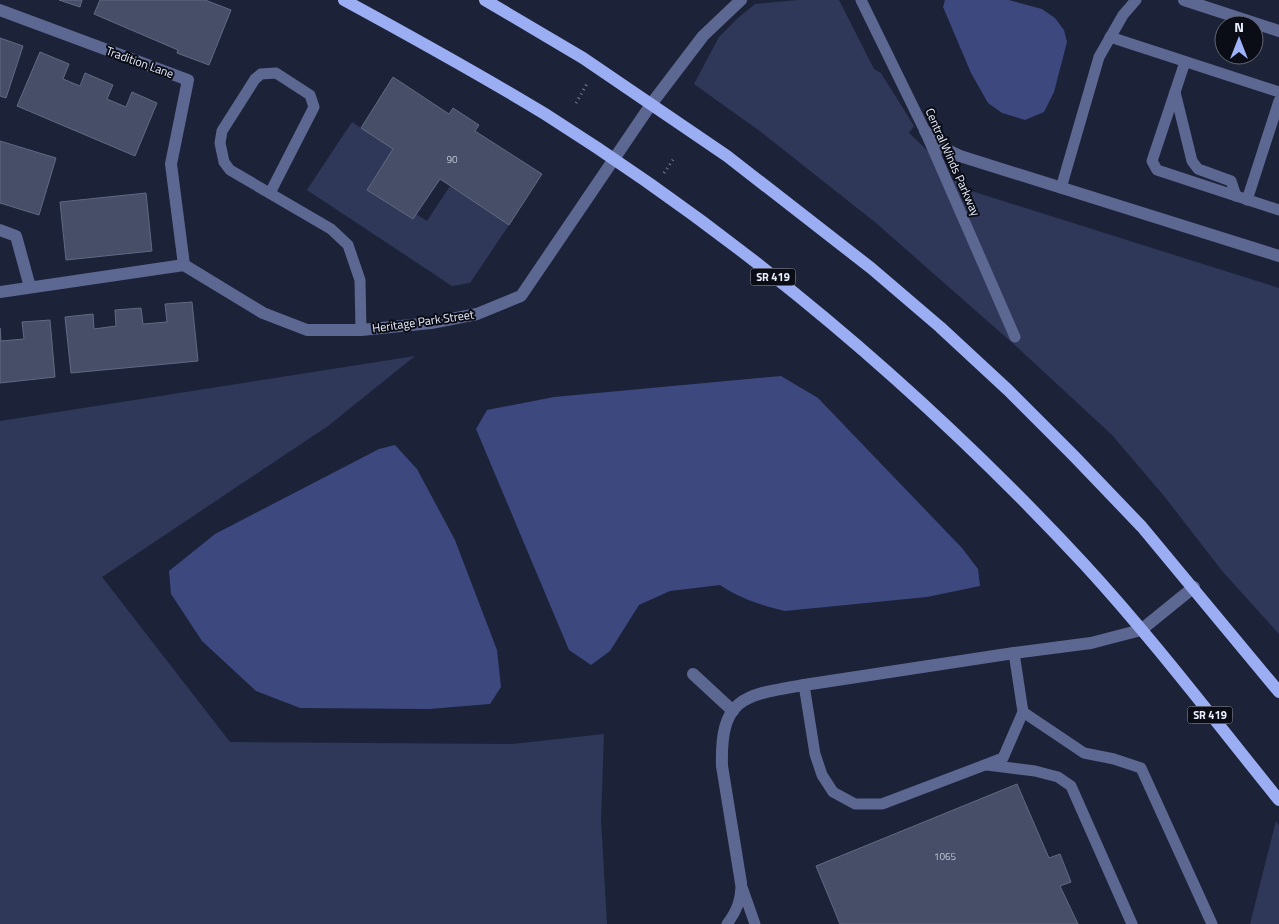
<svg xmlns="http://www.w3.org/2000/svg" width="1279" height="924" viewBox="0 0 1279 924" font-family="'Titillium Web',sans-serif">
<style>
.green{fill:#30385a}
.water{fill:#3c487e}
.building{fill:#474e67;stroke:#616983}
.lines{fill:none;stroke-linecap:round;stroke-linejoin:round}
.path{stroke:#787e91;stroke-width:3;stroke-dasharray:1 4;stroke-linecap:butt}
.lane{stroke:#5d6892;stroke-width:11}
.street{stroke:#5d6892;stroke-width:12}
.primary{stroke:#9badf3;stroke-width:12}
.labels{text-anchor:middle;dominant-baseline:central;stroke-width:4;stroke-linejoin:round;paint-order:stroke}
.number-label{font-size:10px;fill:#c1c7d8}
.shield{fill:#0a0c16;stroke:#a7abb8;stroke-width:1}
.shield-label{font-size:11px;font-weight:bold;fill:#eaeffe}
.street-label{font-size:12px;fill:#eaeffe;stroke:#0a0c16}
</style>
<rect width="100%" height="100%" fill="#1c2238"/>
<g class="green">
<polygon points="798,0 839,0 874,69 881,73 914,126 909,133 932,155 947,178 956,181 962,188 1279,288 1279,634 1223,572 1164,496 1112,435 1017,347 876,223 761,132 694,84 719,37 738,18 755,4"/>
<polygon points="352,122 393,149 367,190 413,219 416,214 427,221 450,186 509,225 470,283 452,286 307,190"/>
<polygon points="415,356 328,426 102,577 230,742 512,744 604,734 601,820 607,924 0,924 0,421"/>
<polygon points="1276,821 1279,825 1279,924 1250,924"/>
</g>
<g class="water">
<polygon points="945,0 1009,0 1042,9 1055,18 1064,30 1067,42 1054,92 1044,112 1025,120 1002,113 988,103 971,73 946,14 943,7"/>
<path d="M781,376L818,398L962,548L978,569L980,586L927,597L785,611C760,605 741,599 720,585L670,591L639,605L610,651L591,665L569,650L476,429L487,410L554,397Z"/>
<polygon points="395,445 417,469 455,540 497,650 501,687 490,704 429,709 300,708 256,691 202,641 171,594 169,571 215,534 379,449"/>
</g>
<g class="building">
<polygon points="59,0 82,0 80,7"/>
<polygon points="100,0 205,0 231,10 209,65 177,53 178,50 94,14"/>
<polygon points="0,38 23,46 6,98 0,96"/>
<polygon points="40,52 69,64 63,79 80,86 85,73 113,85 107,99 126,107 132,92 157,103 135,156 17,106"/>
<polygon points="393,77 449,114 453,108 479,125 475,131 542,174 509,225 440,179 413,219 367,190 393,149 361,128"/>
<polygon points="0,141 56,158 39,215 0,203"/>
<polygon points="146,193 152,251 66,260 60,202"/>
<polygon points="192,302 198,361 71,373 65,317 93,314 94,329 116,326 115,310 141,308 143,324 167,322 165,304"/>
<polygon points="50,320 55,377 0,383 0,328 1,341 24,339 22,322"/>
<polygon points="1017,784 1049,858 1060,854 1071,882 1060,886 1078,924 840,924 816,866"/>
</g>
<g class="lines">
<g class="path">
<polyline points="576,103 588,82"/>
<polyline points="664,173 675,157"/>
</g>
<g class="lane">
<polyline points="861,0 925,131 1015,337"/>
<polyline points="1110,37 1279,92"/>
<polyline points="1185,62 1152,161 1157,170 1279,210"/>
<polyline points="1175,92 1192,161 1198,169 1231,181 1236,196"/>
<polyline points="1061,188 1099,57 1123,15 1136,0"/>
<polyline points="270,193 314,107 310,95 276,73 261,74 255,79 222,131 220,143 224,162 230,170 331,229 348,245 360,280 361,330"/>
<polyline points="1247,200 1279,101"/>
<polyline points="804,685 815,754 822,775 833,792 855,804 882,804 1003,758 1023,712 1014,653"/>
<polyline points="1023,712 1084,753 1114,759 1141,768 1212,924"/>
<polyline points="987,765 1035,771 1058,777 1071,786 1132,924"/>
<polyline points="742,887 755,924"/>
<path d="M727,924C737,911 741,900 741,883"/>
</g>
<g class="street">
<polyline points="1184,0 1279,31"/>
<polyline points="0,10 188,80 171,164 184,265"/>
<polyline points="925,131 941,147 960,156 1279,256"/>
<polyline points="0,230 16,236 30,287"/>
<polyline points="0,292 184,265 263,313 307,330 361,330 431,323 477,314 521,296 652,103 703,36 741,0"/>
<polyline points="693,674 733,711"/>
<path d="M741,883L722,766C720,697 744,695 804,685L1014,653L1091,643L1141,630L1194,587"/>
</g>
<g class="primary">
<path d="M344,0C412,37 479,74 545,114C743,239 925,393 1084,564C1153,639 1215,721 1279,800"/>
<polyline points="485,0 583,58 727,156 871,268 940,327 1008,390 1073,455 1142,527 1279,692"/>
</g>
</g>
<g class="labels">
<g class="number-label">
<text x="452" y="159">90</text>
<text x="945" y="856">1065</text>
</g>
<g class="shield">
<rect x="750.5" y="268.5" width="45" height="17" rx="4"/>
<rect x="1187.5" y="706.5" width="45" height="17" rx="4"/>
</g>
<g class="shield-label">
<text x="773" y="277">SR 419</text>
<text x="1210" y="715">SR 419</text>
</g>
<g class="street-label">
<text transform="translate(140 62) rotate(20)">Tradition Lane</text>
<text transform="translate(953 162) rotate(66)">Central Winds Parkway</text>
<text transform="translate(423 321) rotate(-8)">Heritage Park Street</text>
</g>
</g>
<g transform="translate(1239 40)"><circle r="24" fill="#0a0c16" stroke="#646773"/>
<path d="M0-4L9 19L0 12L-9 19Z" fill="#a0b3fd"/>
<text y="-8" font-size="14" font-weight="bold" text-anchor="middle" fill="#eaeffe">N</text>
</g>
</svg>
